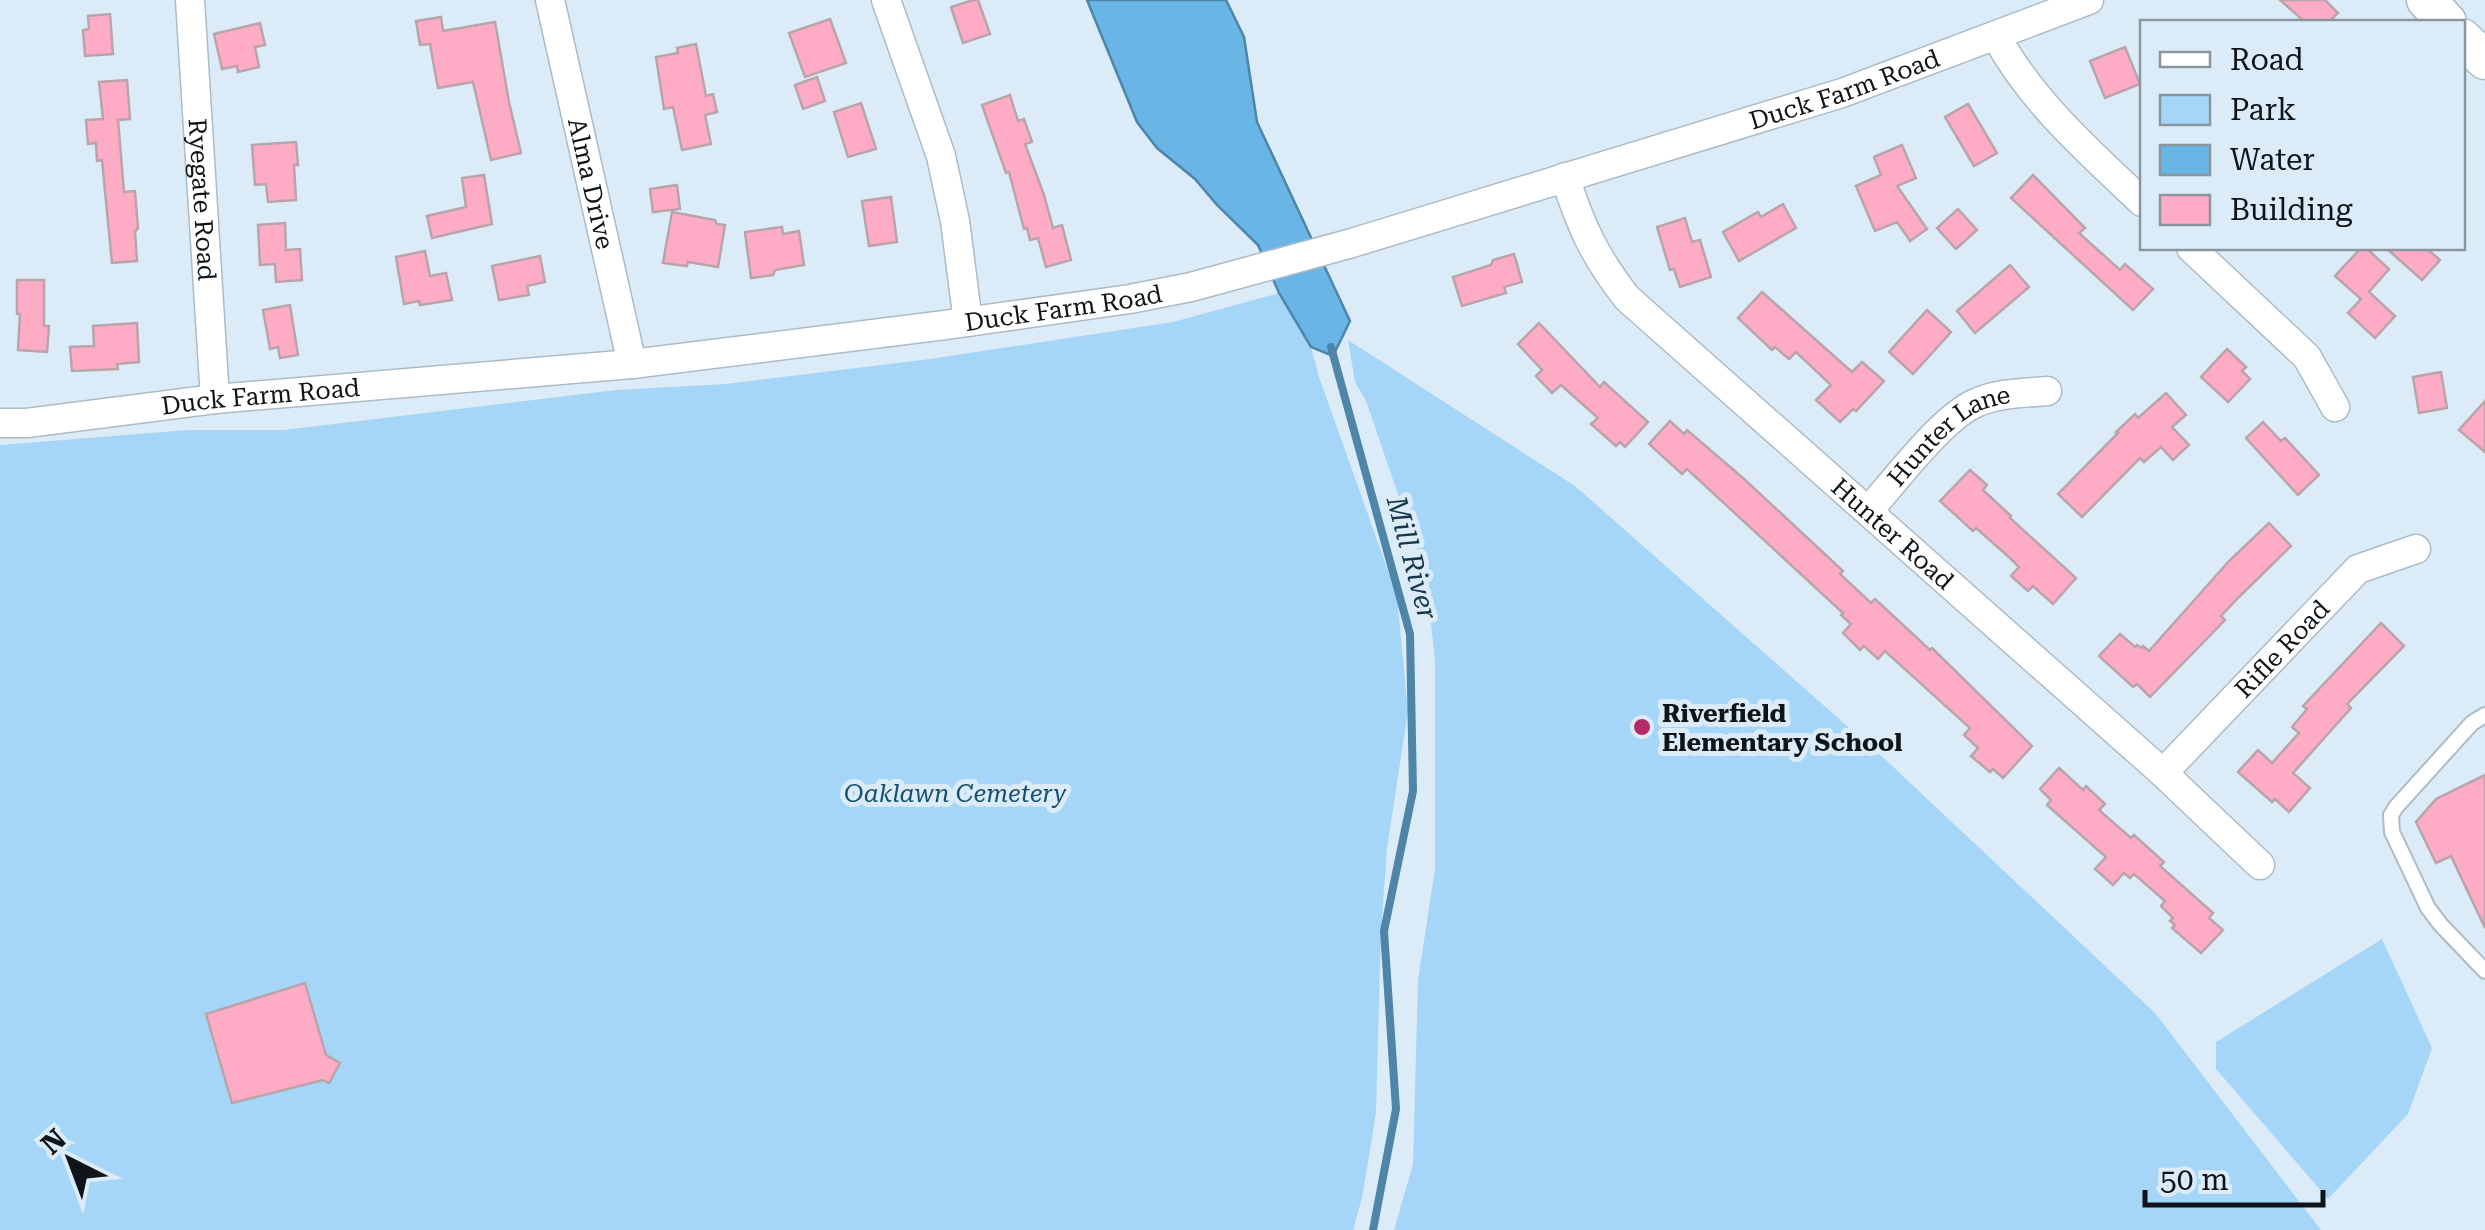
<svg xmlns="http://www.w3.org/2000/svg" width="2485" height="1230" viewBox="0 0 2485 1230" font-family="'Roboto Serif',serif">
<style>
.green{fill:#a6d6f7}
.water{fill:#69b5e5;stroke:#4e85a8;stroke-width:2.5}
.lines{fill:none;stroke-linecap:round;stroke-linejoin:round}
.stream{stroke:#4e85a8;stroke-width:8}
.building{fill:#feabc5;stroke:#b9a4aa;stroke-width:2.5}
.service-casing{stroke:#abbcc7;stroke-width:18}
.minor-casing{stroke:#abbcc7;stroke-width:31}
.secondary-casing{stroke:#abbcc7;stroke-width:41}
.service{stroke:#fff;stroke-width:14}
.minor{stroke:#fff;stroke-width:28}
.secondary{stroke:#fff;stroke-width:38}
.poi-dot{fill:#b52b68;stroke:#dbecf8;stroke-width:4}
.labels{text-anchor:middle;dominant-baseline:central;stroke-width:10;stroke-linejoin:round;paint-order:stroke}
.street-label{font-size:25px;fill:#0e1418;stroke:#dbecf8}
.poi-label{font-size:25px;font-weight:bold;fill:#0e1418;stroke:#dbecf8;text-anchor:start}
.park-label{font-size:25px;font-style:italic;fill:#144f70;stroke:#dbecf8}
.water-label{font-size:28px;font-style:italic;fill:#15374b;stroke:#dbecf8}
</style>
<rect width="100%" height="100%" fill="#dbecf8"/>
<g class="green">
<polygon points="1279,293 1311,347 1319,377 1397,596 1408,711 1387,848 1381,932 1376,1113 1362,1198 1353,1230 0,1230 0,445 188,430 284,430 616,390 726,384 930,359 1173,322"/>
<polygon points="1348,340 1575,486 1888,762 2155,1013 2321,1230 1394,1230 1413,1164 1418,980 1435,869 1435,661 1426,576 1366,401 1355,382"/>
<polygon points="2382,939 2432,1048 2408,1114 2328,1199 2216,1069 2216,1042"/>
</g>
<polygon class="water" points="1087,0 1226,0 1244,37 1257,122 1350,321 1333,356 1311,347 1279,293 1258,245 1217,205 1195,179 1157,148 1137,122"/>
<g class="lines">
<polyline class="stream" points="1331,347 1410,634 1413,791 1384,931 1396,1109 1373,1230"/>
</g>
<g class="building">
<polygon points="973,0 978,0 990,34 963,43 951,7"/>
<polygon points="2280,0 2325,0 2338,13 2329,22 2305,22"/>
<polygon points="110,14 113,54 85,56 83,30 89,29 88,16"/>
<polygon points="441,17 443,31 495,22 509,102 521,153 491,160 473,82 438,88 430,44 420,45 416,21"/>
<polygon points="830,19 846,63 805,77 789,33"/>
<polygon points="260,23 265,45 255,47 259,67 238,72 237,66 222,69 214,34"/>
<polygon points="696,44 706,96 713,94 717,112 705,115 711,144 682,150 673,107 664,109 656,57 678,53 677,48"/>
<polygon points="2125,47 2140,84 2105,98 2090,61"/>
<polygon points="817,77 825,101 803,109 795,85"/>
<polygon points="127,80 130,119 118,120 124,192 135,191 138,228 135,232 137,261 112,263 102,160 97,161 96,143 88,144 86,120 103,119 99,82"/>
<polygon points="1010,95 1018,121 1024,119 1032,142 1025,144 1044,195 1053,228 1062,225 1071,260 1046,267 1038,238 1030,240 1027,228 1024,229 1009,172 1006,173 982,105"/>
<polygon points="861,103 876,149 848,157 834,112"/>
<polygon points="1968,104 1997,153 1974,166 1945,117"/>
<polygon points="296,142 298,165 294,165 296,200 268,202 266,184 255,185 252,145"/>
<polygon points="1902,145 1916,178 1897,186 1927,229 1910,241 1897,222 1875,231 1856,186 1881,175 1874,157"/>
<polygon points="484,175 492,224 432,238 427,216 466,207 462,178"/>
<polygon points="2033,175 2085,228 2079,233 2120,270 2125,264 2153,289 2133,310 2011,198"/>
<polygon points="677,185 680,209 653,212 650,189"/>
<polygon points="891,197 897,242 869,246 862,201"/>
<polygon points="1783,204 1796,228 1739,261 1723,232 1758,212 1761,217"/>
<polygon points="1958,209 1977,230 1956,249 1937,228"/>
<polygon points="672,212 715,220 717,224 725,225 718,267 688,262 687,266 663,263"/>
<polygon points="1685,218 1692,242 1700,240 1711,277 1680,287 1674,269 1670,270 1657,227"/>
<polygon points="285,223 286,250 300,249 302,280 276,282 275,264 260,265 258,225"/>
<polygon points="782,227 783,234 799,231 804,265 775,270 773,275 751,278 745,232"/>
<polygon points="2361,248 2366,248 2389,269 2369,292 2395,316 2375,338 2348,313 2361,299 2335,276"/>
<polygon points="2386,248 2426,248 2440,260 2422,280"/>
<polygon points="425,251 430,276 446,273 452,300 420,305 419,301 404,304 396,257"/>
<polygon points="1514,254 1522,282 1504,287 1506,293 1462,306 1453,277 1491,265 1493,260"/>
<polygon points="540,256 545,282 527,286 529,295 499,300 492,266"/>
<polygon points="2010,265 2029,287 1975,333 1957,311"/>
<polygon points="17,280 44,280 44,326 49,326 47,352 18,350 20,314 17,314"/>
<polygon points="1762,292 1852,372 1862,362 1884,381 1856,411 1853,409 1840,422 1816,400 1831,385 1796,352 1789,359 1775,347 1772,350 1738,318"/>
<polygon points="290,305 298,355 280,358 278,347 270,349 263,310"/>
<polygon points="1927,310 1951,332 1913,374 1889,352"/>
<polygon points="137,323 139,362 117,364 118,369 72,371 70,347 94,346 93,326"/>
<polygon points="1539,323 1600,387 1604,382 1648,422 1625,447 1620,442 1616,446 1591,424 1598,418 1561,385 1552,393 1536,376 1542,370 1518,344"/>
<polygon points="2227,349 2246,367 2242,371 2250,379 2228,402 2201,377"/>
<polygon points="2441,372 2447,408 2419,413 2413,377"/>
<polygon points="2166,393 2186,415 2172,427 2189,445 2173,460 2161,447 2144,462 2140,458 2082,517 2058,494 2118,433 2116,432 2135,414 2138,418"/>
<polygon points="2485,401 2485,452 2459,430"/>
<polygon points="1670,421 1684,434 1687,430 1743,478 1843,571 1840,574 1871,603 1875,599 1930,650 1932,648 2032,746 2003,778 1993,769 1990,772 1971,756 1978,748 1964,735 1970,728 1885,651 1878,659 1864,646 1860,650 1843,633 1851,624 1841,615 1843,613 1687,469 1682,474 1649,444"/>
<polygon points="2263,422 2281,441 2285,438 2319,475 2298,495 2246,438"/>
<polygon points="1970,470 1987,485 1983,490 2011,516 2010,518 2076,578 2053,604 2033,586 2028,591 2011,576 2019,567 2010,558 1976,528 1973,531 1940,501"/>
<polygon points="2269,523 2291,546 2239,597 2221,616 2225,620 2150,697 2137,684 2133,687 2099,656 2120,634 2135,647 2137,645 2142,648 2143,646 2149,651 2229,561"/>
<polygon points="2381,623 2404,646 2347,704 2351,708 2293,773 2310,788 2289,812 2275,799 2272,802 2238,772 2258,750 2272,763 2299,733 2292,727 2307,709 2303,706"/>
<polygon points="2059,768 2083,790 2086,786 2105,804 2099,810 2131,838 2134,835 2164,862 2160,866 2213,913 2209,918 2223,930 2201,953 2172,928 2175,925 2170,921 2173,918 2161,906 2165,901 2134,874 2130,878 2124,873 2113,885 2095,869 2106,857 2047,805 2051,800 2040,789"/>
<polygon points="2485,775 2485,928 2451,856 2436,863 2416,822 2436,799"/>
<polygon points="305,983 326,1055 340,1063 329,1083 323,1080 232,1103 206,1014"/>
</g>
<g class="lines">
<defs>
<polyline id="service" points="2485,715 2472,723 2396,807 2391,815 2392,832 2428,908 2441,925 2485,971"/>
<g id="minor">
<path id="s1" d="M190,0L215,399"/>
<path id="s2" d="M550,0L632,364"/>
<polyline points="886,0 941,156 955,221 968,322"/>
<path d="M1996,36C2032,102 2088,151 2142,202"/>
<path id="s3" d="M1565,177C1581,227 1595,257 1627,298L2163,773L2260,865"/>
<polyline points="2191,248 2307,357 2335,407"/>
<path id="s4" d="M0,423H27L215,399L632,364L945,325L1130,299L1191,287L1352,243L1842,93L2089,0"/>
<path id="s5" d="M1869,510C1895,481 1944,415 1978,402C2000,393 2023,393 2047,391"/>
<path id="s6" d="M2163,773L2358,569L2416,549"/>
</g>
<g id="secondary">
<polyline points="2426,0 2447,22"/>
<polyline points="2462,38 2485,60"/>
</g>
</defs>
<use href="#service" class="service-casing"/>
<use href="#minor" class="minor-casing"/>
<use href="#secondary" class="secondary-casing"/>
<use href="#service" class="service"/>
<use href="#minor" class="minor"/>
<use href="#secondary" class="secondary"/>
</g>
<circle class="poi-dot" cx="1642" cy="727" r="10"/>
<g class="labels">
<g class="street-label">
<text stroke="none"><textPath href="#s4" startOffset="1882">Duck Farm Road</textPath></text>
<text stroke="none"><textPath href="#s2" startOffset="188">Alma Drive</textPath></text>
<text stroke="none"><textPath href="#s1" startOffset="200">Ryegate Road</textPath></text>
<text stroke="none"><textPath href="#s4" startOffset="1070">Duck Farm Road</textPath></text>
<text stroke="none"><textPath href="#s4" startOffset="262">Duck Farm Road</textPath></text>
<text stroke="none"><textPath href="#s5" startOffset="112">Hunter Lane</textPath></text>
<text stroke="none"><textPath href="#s3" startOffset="492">Hunter Road</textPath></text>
<text stroke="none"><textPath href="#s6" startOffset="172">Rifle Road</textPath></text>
</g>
<g class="poi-label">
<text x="1662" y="713">Riverfield<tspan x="1662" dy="29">Elementary School</tspan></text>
</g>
<g class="park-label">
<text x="955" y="793">Oaklawn Cemetery</text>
</g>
<g class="water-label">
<text transform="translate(1412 558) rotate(75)">Mill River</text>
</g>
</g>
<rect x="2140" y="20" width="325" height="230" fill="#dbecf8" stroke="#89969e" stroke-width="2.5"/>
<rect x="2160" y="52" width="50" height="15" fill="#ffffff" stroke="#89969e" stroke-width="2.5"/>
<text x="2230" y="70" font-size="30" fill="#0e1418">Road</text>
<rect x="2160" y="95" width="50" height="30" fill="#a6d6f7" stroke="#89969e" stroke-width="2.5"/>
<text x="2230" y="120" font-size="30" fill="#0e1418">Park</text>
<rect x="2160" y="145" width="50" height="30" fill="#69b5e5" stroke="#89969e" stroke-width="2.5"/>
<text x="2230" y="170" font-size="30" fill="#0e1418">Water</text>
<rect x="2160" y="195" width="50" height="30" fill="#feabc5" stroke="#89969e" stroke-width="2.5"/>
<text x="2230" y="220" font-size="30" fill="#0e1418">Building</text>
<g transform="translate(70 1160) rotate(318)" stroke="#dbecf8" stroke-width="8" paint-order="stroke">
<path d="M0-8L18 38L0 25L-18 38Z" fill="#0e1418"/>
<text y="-15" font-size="28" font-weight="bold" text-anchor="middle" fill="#0e1418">N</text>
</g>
<path d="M2145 1190v15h178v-15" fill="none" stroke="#0e1418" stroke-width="5"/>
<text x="2160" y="1190" font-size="30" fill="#0e1418" stroke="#dbecf8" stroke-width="8" paint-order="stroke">50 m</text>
</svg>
